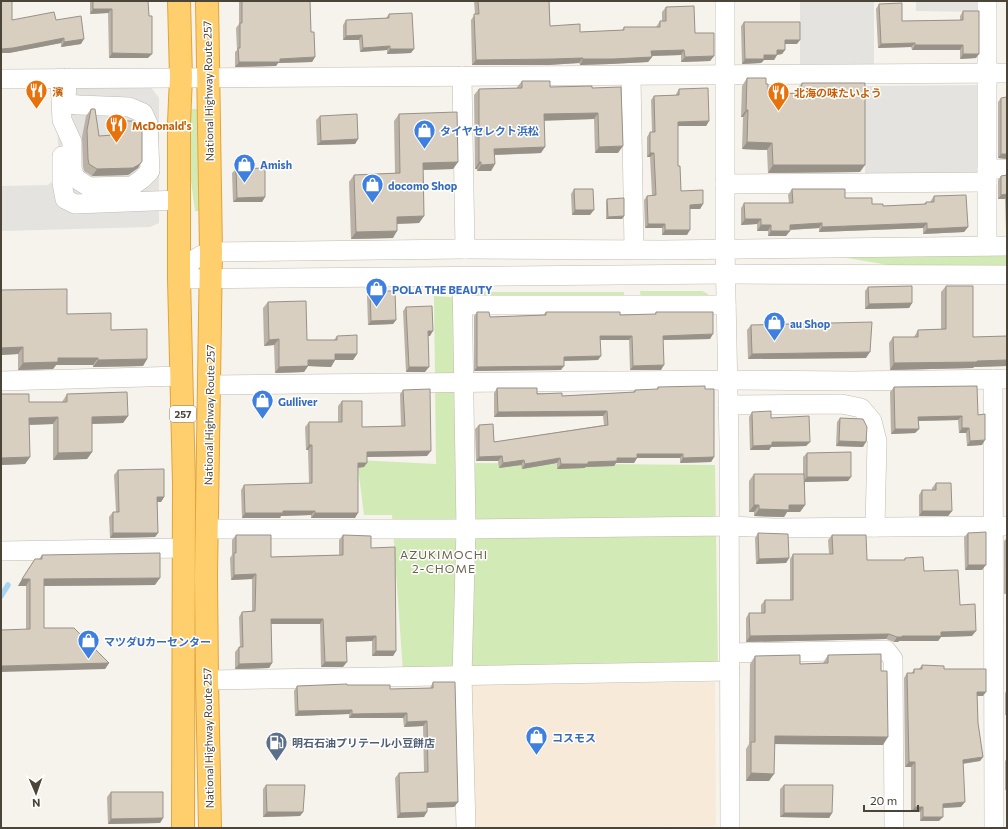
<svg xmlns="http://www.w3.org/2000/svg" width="1008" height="829" viewBox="0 0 1008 829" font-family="Commissioner,'Noto Sans JP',sans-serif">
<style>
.commercial{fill:#f7ead8}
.green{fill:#d2eab5}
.parking{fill:#e5e3e0}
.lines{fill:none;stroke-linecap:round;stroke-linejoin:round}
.stream{stroke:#a9d4f2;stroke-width:5.5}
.minor-casing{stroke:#c2bbae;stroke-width:20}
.highway-casing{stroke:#e0a43c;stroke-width:24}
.minor{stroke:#fff;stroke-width:19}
.highway{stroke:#ffcf6e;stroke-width:22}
.wall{fill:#bab2a6}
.shaded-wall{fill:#979187}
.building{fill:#d8cfc1;stroke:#979187}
.labels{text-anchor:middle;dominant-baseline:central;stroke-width:3;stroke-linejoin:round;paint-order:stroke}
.shield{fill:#fff;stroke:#817c74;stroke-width:1}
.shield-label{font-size:10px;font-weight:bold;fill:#4b4439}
.food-label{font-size:11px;font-weight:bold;fill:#c56008;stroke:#fff;text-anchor:start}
.street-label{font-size:11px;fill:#4b4439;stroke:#fff}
.shop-label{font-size:11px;font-weight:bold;fill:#366cbe;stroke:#fff;text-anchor:start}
.service-label{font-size:11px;font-weight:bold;fill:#4e5e75;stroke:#fff;text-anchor:start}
.neighbourhood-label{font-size:12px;letter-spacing:1px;fill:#6e6250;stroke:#fff}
</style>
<rect width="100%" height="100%" fill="#f6f3ec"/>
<polygon class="commercial" points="715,682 716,826 473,828 472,684"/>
<g class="green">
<polygon points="188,109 199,109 200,211 195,211 189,166"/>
<polygon points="847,255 1007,256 1007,266 900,267 847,258"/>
<polygon points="640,291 702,291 708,294 708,299 641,300"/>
<polygon points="472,292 624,292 624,300 473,301"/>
<polygon points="434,296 463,298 464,463 715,465 718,669 403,672 392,515 364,515 357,460 436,464"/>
</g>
<g class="parking">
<rect x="800" y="1" width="74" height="63"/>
<polygon points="916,1 981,1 981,12 916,11"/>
<polygon points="980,85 980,175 865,175 865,86"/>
<polygon points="56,86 150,86 159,98 159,223 150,227 1,231 1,186 48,185 59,175"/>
</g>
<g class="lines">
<polyline class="stream" points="1,596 8,585"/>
<defs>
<g id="minor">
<polyline points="725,1 725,248 729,442 730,828"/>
<polyline points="462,76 465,249"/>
<polyline points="631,76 634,249"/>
<polyline points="60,78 62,120 72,142 72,168 75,178 89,187 132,186 142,179 150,171 148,124 143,113 129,107 79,105 66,104 67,78"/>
<polyline points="1,79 1007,73"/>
<polyline points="62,156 62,183 65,199 75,204 179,200"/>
<polyline points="987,169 1007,169"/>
<polyline points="725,184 987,182"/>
<polyline points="987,246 987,1"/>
<polyline points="462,277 466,529 462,676 466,828"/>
<path d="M179,279C189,265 193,256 211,252L465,249L662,250L1007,246"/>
<polyline points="179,279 726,274 1007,275"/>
<polyline points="463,305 726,305"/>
<polyline points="993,379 994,828"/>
<polyline points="1,381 182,376"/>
<polyline points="210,385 728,380 852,381 1007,379"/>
<polyline points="728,405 842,404 861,408 872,421 877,441 875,527"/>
<polyline points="208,529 466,529 728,526 775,528 1007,526"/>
<polyline points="1,551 184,548"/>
<polyline points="730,653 886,650 893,659 894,828"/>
<polyline points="207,680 730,671"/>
</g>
<g id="highway">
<polyline points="179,1 181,77 179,123 179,279 184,484 183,828"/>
<polyline points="207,1 211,252 206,576 207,680 210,828"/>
</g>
</defs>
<use href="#minor" class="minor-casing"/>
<use href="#highway" class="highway-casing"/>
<use href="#minor" class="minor"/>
<use href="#highway" class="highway"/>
</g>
<g class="wall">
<polygon points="90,1 148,1 148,58 109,58 108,13 90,14"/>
<polygon points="239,1 310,1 311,32 315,57 312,62 278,63 276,66 235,67 235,52 237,50 236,28 239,24"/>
<polygon points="474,1 549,1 550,26 580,32 622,30 624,27 656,27 660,21 662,21 662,12 666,7 695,33 714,56 710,61 681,62 681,55 652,56 652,57 648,62 610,64 580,65 579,63 548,65 472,65 471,20 475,14"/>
<polygon points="879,4 902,21 960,20 960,16 963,11 976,58 960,59 960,50 912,50 911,47 878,48 876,9"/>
<polygon points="389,14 411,53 387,54 387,50 360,52 359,40 343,40 343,25 346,20 386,18"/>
<polygon points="12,20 56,20 81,44 61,47 61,43 9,53"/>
<polygon points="744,22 797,44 785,44 785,50 782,54 777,55 774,60 764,60 761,63 742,64 741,26"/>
<polygon points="747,78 766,84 768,94 796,93 796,90 802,83 860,172 768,173 767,150 742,149 743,117 741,117 742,86"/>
<polygon points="522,81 550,87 592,88 618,153 595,153 594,119 544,120 541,153 495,155 495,164 491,171 477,171 477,169 475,169 474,95 479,89 517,88 517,87"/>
<polygon points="679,89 709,121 706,126 678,126 678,166 681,191 703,204 700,209 690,209 687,235 662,235 662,228 645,228 644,200 647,196 652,195 650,157 647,157 647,137 650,132 652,132 651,100 654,96 676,95 676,94"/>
<polygon points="1001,98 1007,159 998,158 998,102"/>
<polygon points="91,109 99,136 109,136 109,128 114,121 133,127 142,161 138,168 128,175 92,176 84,171 83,166 82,137 86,116"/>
<polygon points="399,114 458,162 453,169 423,170 424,216 419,223 397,224 393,238 351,239 349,182 354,175 395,173 394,121"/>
<polygon points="320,116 358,139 355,144 317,145 316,120"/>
<polygon points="236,169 265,197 262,202 233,202 232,173"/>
<polygon points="1007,175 1007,230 1006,230 1005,199 998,199 998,180 1001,176"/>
<polygon points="574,189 590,215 572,215 571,194"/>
<polygon points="792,189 845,198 872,204 883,206 924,204 926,202 930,202 934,196 968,227 964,232 923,234 923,228 819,232 819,228 790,230 786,236 768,236 768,231 757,231 757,224 741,225 741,208 744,203 789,203 788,195"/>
<polygon points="607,199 622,219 606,219 606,201"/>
<polygon points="946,286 973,337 1007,336 1007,366 974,367 973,368 890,370 889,343 893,337 914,337 918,330 941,329 941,292"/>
<polygon points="868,287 912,303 909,308 865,309 865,291"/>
<polygon points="1,290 111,330 147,359 143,366 93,367 93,365 56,365 53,369 18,370 18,354 1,355"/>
<polygon points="370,291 396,320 393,324 368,325 367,296"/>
<polygon points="268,302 307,340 334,340 337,336 357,354 353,360 335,360 331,367 308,366 304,372 275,373 274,345 264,346 263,308"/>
<polygon points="406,307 430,336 428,336 425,372 406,372 403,311"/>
<polygon points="477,312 490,317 543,315 546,312 620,315 654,315 656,312 710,339 663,340 661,370 630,370 629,340 600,340 598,360 564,361 561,370 474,371 474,316"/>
<polygon points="751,325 866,358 748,359 747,330"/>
<polygon points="658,387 705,389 714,457 711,462 680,463 680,458 637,458 634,463 616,463 614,466 586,467 584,468 557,469 557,463 522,469 521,465 499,468 498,461 476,461 475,429 479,425 494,442 604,425 603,416 494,417 494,393 497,388 562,396 633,392 635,390 656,390"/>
<polygon points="894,387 978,415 982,445 967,446 966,433 959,433 958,420 918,421 919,429 915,433 891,434 890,392"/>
<polygon points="403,390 427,456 367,457 364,467 358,468 355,518 311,518 311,515 281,516 280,518 242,518 241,490 244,485 309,483 308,450 306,450 305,427 309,422 338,422 338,406 342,401 362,427 401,426 400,394"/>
<polygon points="1,394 29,402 62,402 67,394 128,416 123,423 92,424 92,452 87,459 53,460 53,424 29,425 30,457 25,464 1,465"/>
<polygon points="752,412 771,418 810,442 806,446 771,447 769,450 750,450 749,417"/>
<polygon points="840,418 863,447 836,446 837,422"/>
<polygon points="807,453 848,481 805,482 805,505 800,512 787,512 784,517 775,517 754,516 754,512 749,512 749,481 754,474 803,474 803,457"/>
<polygon points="118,470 164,497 161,502 157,502 158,533 155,537 110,538 109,517 113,512 116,512 114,475"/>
<polygon points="936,483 952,511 948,516 919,516 919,495 922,490 932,490 932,488"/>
<polygon points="758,533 789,558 786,563 756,564 755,538"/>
<polygon points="968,533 982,570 965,570 964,537"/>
<polygon points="236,535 271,557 339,555 339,540 343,535 371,548 396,651 393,656 372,656 372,641 346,642 343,667 321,667 320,624 271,624 272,663 269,668 235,669 235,652 239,647 240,647 239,617 242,612 252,611 252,579 231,580 230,558 232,555 232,540"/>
<polygon points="832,535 867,560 904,560 905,558 924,571 960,605 972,636 941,637 938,641 899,641 898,642 894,642 886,639 746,642 746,618 749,613 761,613 761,605 765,600 790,600 790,559 793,554 829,554 828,540"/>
<polygon points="1007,538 1007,594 1004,594 1004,541"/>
<polygon points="42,555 155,585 44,586 44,628 109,663 105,669 26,629 26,586 18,586 35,559 39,559"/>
<polygon points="828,655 883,745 775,744 769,781 746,781 746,749 749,744 750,664 755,656 800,664 823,663"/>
<polygon points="922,665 944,669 983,696 977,696 978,723 983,757 980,761 963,764 961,807 943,808 939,821 920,821 920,812 911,812 911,767 905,767 904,678 907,673 912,673 914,669 919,669"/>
<polygon points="433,682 458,802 454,807 427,808 424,817 397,818 395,778 399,773 424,772 423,726 404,727 403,718 349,718 349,714 295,716 294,691 297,686 347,685 390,689 430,688"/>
<polygon points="1007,690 1007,715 1005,715 1005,693"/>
<polygon points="1007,758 1007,790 1005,790 1005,761"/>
<polygon points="266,785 303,812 300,816 263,817 263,789"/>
<polygon points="784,785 832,813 829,818 780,817 780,789"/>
<polygon points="111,792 163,818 160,823 108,824 107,797"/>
</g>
<g class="shaded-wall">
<polygon points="93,9 112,9 108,13 90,14"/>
<polygon points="362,35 359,40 343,40 346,36"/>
<polygon points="64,38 61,43 9,53 1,53 1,49"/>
<polygon points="84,39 81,44 61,47 64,42"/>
<polygon points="785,40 800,40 797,44 782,44"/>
<polygon points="915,43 911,47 878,48 881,44"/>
<polygon points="915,45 963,45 960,50 912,50"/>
<polygon points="390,46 387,50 360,52 363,48"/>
<polygon points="390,49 414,49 411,53 387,54"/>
<polygon points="684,50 681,55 648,56 651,51"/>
<polygon points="777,50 785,50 782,54 774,55"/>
<polygon points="112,53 152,54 148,58 109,58"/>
<polygon points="963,54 979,54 976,58 960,59"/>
<polygon points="764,55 777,55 774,60 764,60 761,63 742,64 745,59"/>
<polygon points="714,56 710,61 681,62 685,57"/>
<polygon points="315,57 312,62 278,63 276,66 235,67 239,62 280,59"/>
<polygon points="652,57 648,62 610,64 580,65 583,59"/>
<polygon points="583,58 579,63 548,65 472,65 476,60"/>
<polygon points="746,110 748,110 743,117 741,117"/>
<polygon points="598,113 594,119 540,121 544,114"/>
<polygon points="709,121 706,126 675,126 678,122"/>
<polygon points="358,139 355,144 317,145 321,141"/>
<polygon points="747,142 772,143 767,150 742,149"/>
<polygon points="623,146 618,153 595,153 599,147"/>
<polygon points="545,147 541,153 490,155 494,149"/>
<polygon points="650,153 654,153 650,157 647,157"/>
<polygon points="1001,154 1007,154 1007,159 998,158"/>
<polygon points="142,161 138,168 128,175 92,176 97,169"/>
<polygon points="458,162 453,169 418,170 423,163"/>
<polygon points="479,162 481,162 477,169 475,169"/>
<polygon points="495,164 491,171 477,171 481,165"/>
<polygon points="773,165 865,165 860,172 768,173"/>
<polygon points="1007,194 1007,197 1005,199 998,199 1001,195"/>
<polygon points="265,197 262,202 233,202 237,198"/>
<polygon points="703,204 700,209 687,209 690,205"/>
<polygon points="575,210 594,210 590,215 572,215"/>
<polygon points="424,216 419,223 392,224 397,217"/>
<polygon points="624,216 622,219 606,219 608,217"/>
<polygon points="745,219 761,219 757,224 741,225"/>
<polygon points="822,223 819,228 786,230 790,225"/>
<polygon points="927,223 923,228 819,232 822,227"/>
<polygon points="648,224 665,224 662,228 645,228"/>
<polygon points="761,225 771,225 768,231 757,231"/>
<polygon points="968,227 964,232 923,234 927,229"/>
<polygon points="665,230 690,230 687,235 662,235"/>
<polygon points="397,231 393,238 351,239 356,232"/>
<polygon points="771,231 790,231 786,236 768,236"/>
<polygon points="912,303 909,308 865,309 869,304"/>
<polygon points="396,320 393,324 368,325 371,321"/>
<polygon points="428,331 433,331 430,336 424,336"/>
<polygon points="713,334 710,339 660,340 663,336"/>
<polygon points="600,336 632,336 629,340 597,340"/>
<polygon points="279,339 274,345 264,346 269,340"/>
<polygon points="23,347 18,354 1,355 1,348"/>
<polygon points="870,352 866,358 748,359 752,354"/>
<polygon points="335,354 357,354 353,360 331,360"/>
<polygon points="601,356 598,360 561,361 564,357"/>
<polygon points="58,358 98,358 93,365 56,365 53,369 18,370 23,363"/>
<polygon points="147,359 143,366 93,367 98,360"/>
<polygon points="308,360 335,360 331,367 308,366 304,372 275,373 279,367"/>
<polygon points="1007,360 1007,366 974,367 973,368 890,370 894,363"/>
<polygon points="664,365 661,370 630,370 633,366"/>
<polygon points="564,366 561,370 474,371 477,367"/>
<polygon points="409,367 429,367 425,372 406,372"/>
<polygon points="607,411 603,416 494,417 498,412"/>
<polygon points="128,416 123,423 87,424 92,417"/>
<polygon points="962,416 958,420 915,421 918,417"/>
<polygon points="58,417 53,424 24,425 29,418"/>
<polygon points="962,428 969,428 966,433 959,433"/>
<polygon points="895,429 919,429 915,433 891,434"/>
<polygon points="985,440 982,445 967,446 970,441"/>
<polygon points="839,441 866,442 863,447 836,446"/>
<polygon points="772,442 810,442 806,446 771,447 769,450 750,450 753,446"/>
<polygon points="309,445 312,445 308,450 306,450"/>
<polygon points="431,451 427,456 364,457 367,452"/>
<polygon points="92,452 87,459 53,460 58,453"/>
<polygon points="637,454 683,454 680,458 637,458 634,463 616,463 614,466 586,467 584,468 557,469 561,464 588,462 617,458"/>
<polygon points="502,456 498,461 476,461 479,457"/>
<polygon points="30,457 25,464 1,465 1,458"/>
<polygon points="714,457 711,462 680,463 683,458"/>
<polygon points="560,458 557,463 522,469 525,464"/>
<polygon points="524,460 521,465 499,468 503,463"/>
<polygon points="358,463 367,463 364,467 355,468"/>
<polygon points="807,477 851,477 848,481 803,482"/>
<polygon points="157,497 164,497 161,502 153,502"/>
<polygon points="754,505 759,505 754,512 749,512"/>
<polygon points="789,505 805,505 800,512 787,512 784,517 754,516 759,509"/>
<polygon points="283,511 315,511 311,515 281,516 280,518 242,518 245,513"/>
<polygon points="922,511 952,511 948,516 919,516"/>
<polygon points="315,513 358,513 355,518 311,518"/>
<polygon points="113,533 158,533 155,537 110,538"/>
<polygon points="789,558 786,563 756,564 759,559"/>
<polygon points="968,565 986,565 982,570 965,570"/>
<polygon points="256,574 252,579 231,580 234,575"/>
<polygon points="160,578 155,585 40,586 44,579"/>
<polygon points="22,579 30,579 26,586 18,586"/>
<polygon points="271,619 323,619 320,624 267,624"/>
<polygon points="976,631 972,636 941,637 938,641 899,641 898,642 894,642 897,637 902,636 941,632"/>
<polygon points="889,634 886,639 746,642 750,636"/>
<polygon points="376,636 372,641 342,642 346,637"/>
<polygon points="376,651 396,651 393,656 372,656"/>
<polygon points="325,662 347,662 343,667 321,667"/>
<polygon points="109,663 105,669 1,672 1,666"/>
<polygon points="272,663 269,668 235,669 239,664"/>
<polygon points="977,692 986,692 983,696 973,696"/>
<polygon points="352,710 349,714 295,716 298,711"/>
<polygon points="407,713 403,718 349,718 352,714"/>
<polygon points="427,721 423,726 404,727 407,722"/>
<polygon points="775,736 888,737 883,745 770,744"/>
<polygon points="983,757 980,761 959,764 963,760"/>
<polygon points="909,762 915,762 911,767 905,767"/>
<polygon points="751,773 774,774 769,781 746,781"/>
<polygon points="458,802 454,807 424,808 427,803"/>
<polygon points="965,802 961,807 939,808 943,804"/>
<polygon points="915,807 923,807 920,812 911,812"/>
<polygon points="267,812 303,812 300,816 263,817"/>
<polygon points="427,812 424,817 397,818 400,813"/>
<polygon points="784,813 832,813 829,818 780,817"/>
<polygon points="923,817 943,817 939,821 920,821"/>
<polygon points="163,818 160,823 108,824 111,819"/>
</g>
<g class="building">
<polygon points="1,1 12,1 12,20 54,12 56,20 81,16 84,39 64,42 64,38 13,48 1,49"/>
<polygon points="93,1 148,1 149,16 152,16 152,54 112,53 112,9 93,9"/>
<polygon points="242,1 310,1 311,32 314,32 315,57 280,59 280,62 239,62 238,48 240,48 240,23 242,23"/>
<polygon points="478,1 549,1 550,26 580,24 580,32 624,30 624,27 660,27 660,21 666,21 666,7 694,6 695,33 714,33 714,56 685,57 684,50 651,51 652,57 613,59 583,59 583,58 552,59 476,60 474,14 479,14"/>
<polygon points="902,3 902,21 963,20 963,11 979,11 979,54 963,54 963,45 915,45 915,43 881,44 879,4"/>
<polygon points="412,13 414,49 390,49 390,46 363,48 362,35 346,36 346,20 389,18 389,14"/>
<polygon points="744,22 800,22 800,40 785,40 785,50 777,50 777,55 764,55 764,59 745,59"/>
<polygon points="747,78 766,78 766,84 768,84 768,94 801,93 802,83 865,83 865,165 773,165 772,143 747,142 748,110 746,110"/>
<polygon points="522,81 550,81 550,87 592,86 592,88 621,87 623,146 599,147 598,113 544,114 545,147 494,149 495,164 481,165 481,162 479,162 479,89 522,88"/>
<polygon points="708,88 709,121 678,122 678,166 680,166 681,191 703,190 703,204 690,205 690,230 665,230 665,224 648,224 647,196 656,195 654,153 650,153 650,132 655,132 654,96 679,95 679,89"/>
<polygon points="1007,97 1007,154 1001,154 1001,98"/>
<polygon points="91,109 95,109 99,136 114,135 114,121 134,121 133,127 142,128 142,161 140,164 133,168 97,169 89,164 88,159 87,130"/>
<polygon points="457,112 458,162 423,163 424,216 397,217 397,231 356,232 354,175 400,173 399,114"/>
<polygon points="357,114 358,139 321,141 320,116"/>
<polygon points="265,168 265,197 237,198 236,169"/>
<polygon points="1007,175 1007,194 1001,195 1001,176"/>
<polygon points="574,189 593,189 594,210 575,210"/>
<polygon points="792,189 845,189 845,198 872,198 872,204 883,204 883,206 926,204 926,202 934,202 934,196 966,195 968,227 927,229 927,223 822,227 822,223 790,225 790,231 771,231 771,225 761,225 761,219 745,219 744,203 793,203"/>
<polygon points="624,198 624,216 608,217 607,199"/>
<polygon points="912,286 912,303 869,304 868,287"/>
<polygon points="946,286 973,286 973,337 1007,336 1007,360 977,361 977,362 894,363 893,337 918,337 918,330 946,329"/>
<polygon points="67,289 67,314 111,313 111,330 147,329 147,359 98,360 98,358 58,358 58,362 23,363 23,347 1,348 1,290"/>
<polygon points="370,291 395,291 396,320 371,321"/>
<polygon points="306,301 307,340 337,340 337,336 357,335 357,354 335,354 335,360 308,360 308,366 279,367 279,339 269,340 268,302"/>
<polygon points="432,306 433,331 428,331 429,367 409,367 406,307"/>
<polygon points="477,312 489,312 490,317 546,315 546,312 620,312 620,315 656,314 656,312 713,312 713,334 663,336 664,365 633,366 632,336 600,336 601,356 564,357 564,366 477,367"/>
<polygon points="872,322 870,352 752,354 751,325"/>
<polygon points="705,386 705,389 714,389 714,457 683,458 683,454 637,454 637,458 617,458 617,461 588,462 588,464 561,464 560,458 525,464 524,460 503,463 502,456 479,457 479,425 493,424 494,442 608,425 607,411 498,412 497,388 537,388 537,394 562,393 562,396 635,392 635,390 658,389 658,387"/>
<polygon points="977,386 978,415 985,414 985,440 970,441 969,428 962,428 962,416 918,417 919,429 895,429 894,387"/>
<polygon points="430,389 431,451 367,452 367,463 358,463 358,513 315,513 315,511 283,511 283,513 245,513 244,485 312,483 312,445 309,445 309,422 342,422 342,401 362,401 362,427 405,426 403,390"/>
<polygon points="127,392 128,416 92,417 92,452 58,453 58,417 29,418 30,457 1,458 1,394 29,394 29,402 67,402 67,394"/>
<polygon points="771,411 771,418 809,416 810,442 772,442 772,445 753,446 752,412"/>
<polygon points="840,418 863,419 867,427 866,442 839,441"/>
<polygon points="851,452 851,477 807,477 807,453"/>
<polygon points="164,469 164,497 157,497 158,533 113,533 113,512 119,512 118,470"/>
<polygon points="754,474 804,474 805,505 789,505 789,510 759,509 759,505 754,505"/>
<polygon points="936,483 951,483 952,511 922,511 922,490 936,490"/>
<polygon points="986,532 986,565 968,565 968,533"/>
<polygon points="758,533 788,534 789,558 759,559"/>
<polygon points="236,535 271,535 271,557 343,555 343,535 371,536 371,548 395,547 396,651 376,651 376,636 346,637 347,662 325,662 323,619 271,619 272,663 239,664 239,647 243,647 242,612 255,611 256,574 234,575 234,553 236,553"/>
<polygon points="832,535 866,535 867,560 905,560 905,558 923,557 924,571 958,570 960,605 975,604 976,631 941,632 941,636 902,636 902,637 897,637 889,634 750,636 749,613 765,613 765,600 793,600 793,554 833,554"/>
<polygon points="160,553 160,578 44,579 44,628 74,628 109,663 1,666 1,630 30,629 30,579 22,579 35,559 42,559 42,555"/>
<polygon points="881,654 881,671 887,671 888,737 775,736 774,774 751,773 751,742 755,742 755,656 800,655 800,664 828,663 828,655"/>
<polygon points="922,665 944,666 944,669 986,669 986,692 977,692 978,723 983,757 963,760 965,802 943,804 943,817 923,817 923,807 915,807 915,762 909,762 907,673 914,673 914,669 922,669"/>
<polygon points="433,682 455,682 458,802 427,803 427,812 400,813 399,773 428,772 427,721 407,722 407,713 352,714 352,710 298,711 297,686 347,684 347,685 390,685 390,689 433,688"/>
<polygon points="266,785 305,785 303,812 267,812"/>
<polygon points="784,785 833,785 832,813 784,813"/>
<polygon points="111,792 163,792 163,818 111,819"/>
</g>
<defs>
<symbol id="restaurant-pin" viewBox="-11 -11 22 30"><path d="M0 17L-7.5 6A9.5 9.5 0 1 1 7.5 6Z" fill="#e8710a" stroke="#fff"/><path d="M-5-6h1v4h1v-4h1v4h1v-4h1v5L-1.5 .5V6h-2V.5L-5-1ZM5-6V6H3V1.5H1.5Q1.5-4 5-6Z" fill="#fff"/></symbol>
<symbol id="shop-pin" viewBox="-11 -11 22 30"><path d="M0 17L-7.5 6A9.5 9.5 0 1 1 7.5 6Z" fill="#3f7fe0" stroke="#fff"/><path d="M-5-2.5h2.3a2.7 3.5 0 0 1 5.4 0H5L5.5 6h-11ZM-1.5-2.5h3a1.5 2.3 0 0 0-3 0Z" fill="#fff"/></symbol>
<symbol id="fuel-pin" viewBox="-11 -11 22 30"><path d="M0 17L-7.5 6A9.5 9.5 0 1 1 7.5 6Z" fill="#5c6f8a" stroke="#fff"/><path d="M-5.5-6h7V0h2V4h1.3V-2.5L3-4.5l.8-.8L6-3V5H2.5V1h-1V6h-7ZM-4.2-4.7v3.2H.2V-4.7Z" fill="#fff"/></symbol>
</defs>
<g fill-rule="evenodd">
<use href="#restaurant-pin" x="24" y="78" width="25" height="34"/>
<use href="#restaurant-pin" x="766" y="80" width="25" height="34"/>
<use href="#restaurant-pin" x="104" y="112" width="25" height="34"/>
<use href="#shop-pin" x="412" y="118" width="25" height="34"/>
<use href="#shop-pin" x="232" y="152" width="25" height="34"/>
<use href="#shop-pin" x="360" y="172" width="25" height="34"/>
<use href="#shop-pin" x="364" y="276" width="25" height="34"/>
<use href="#shop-pin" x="762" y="310" width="25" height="34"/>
<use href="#shop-pin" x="250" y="388" width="25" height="34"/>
<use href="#shop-pin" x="76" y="628" width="25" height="34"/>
<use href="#shop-pin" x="524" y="724" width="25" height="34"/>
<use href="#fuel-pin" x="264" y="730" width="25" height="34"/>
</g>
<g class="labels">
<rect class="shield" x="170" y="406" width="26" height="16" rx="3"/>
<g class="shield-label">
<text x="183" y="414">257</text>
</g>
<g class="food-label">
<text x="52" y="91">濱</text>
<text x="794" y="92">北海の味たいよう</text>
<text x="132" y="125">McDonald's</text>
</g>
<g class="street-label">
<text transform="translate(208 91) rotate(-91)">National Highway Route 257</text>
<text transform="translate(209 415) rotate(-89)">National Highway Route 257</text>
<text transform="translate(208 738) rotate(-91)">National Highway Route 257</text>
</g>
<g class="shop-label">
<text x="440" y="130">タイヤセレクト浜松</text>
<text x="260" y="164">Amish</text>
<text x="388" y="185">docomo Shop</text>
<text x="392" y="289">POLA THE BEAUTY</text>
<text x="790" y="323">au Shop</text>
<text x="278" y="401">Gulliver</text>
<text x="104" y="641">マツダUカーセンター</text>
<text x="552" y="737">コスモス</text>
</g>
<g class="service-label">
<text x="292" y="742">明石石油プリテール小豆餅店</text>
</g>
<g class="neighbourhood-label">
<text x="444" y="554">AZUKIMOCHI<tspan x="444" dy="14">2-CHOME</tspan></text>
</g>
</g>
<rect width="1008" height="829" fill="none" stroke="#4b4439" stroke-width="4"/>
<g transform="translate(36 793) rotate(178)" stroke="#ffffff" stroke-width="3" paint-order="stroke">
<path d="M0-3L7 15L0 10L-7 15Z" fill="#4b4439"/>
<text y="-6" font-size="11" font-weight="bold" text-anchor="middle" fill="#4b4439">N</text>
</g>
<path d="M864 805v6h54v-6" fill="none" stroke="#4b4439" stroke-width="2"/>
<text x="870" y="805" font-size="12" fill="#4b4439" stroke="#ffffff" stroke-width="3" paint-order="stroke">20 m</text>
</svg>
